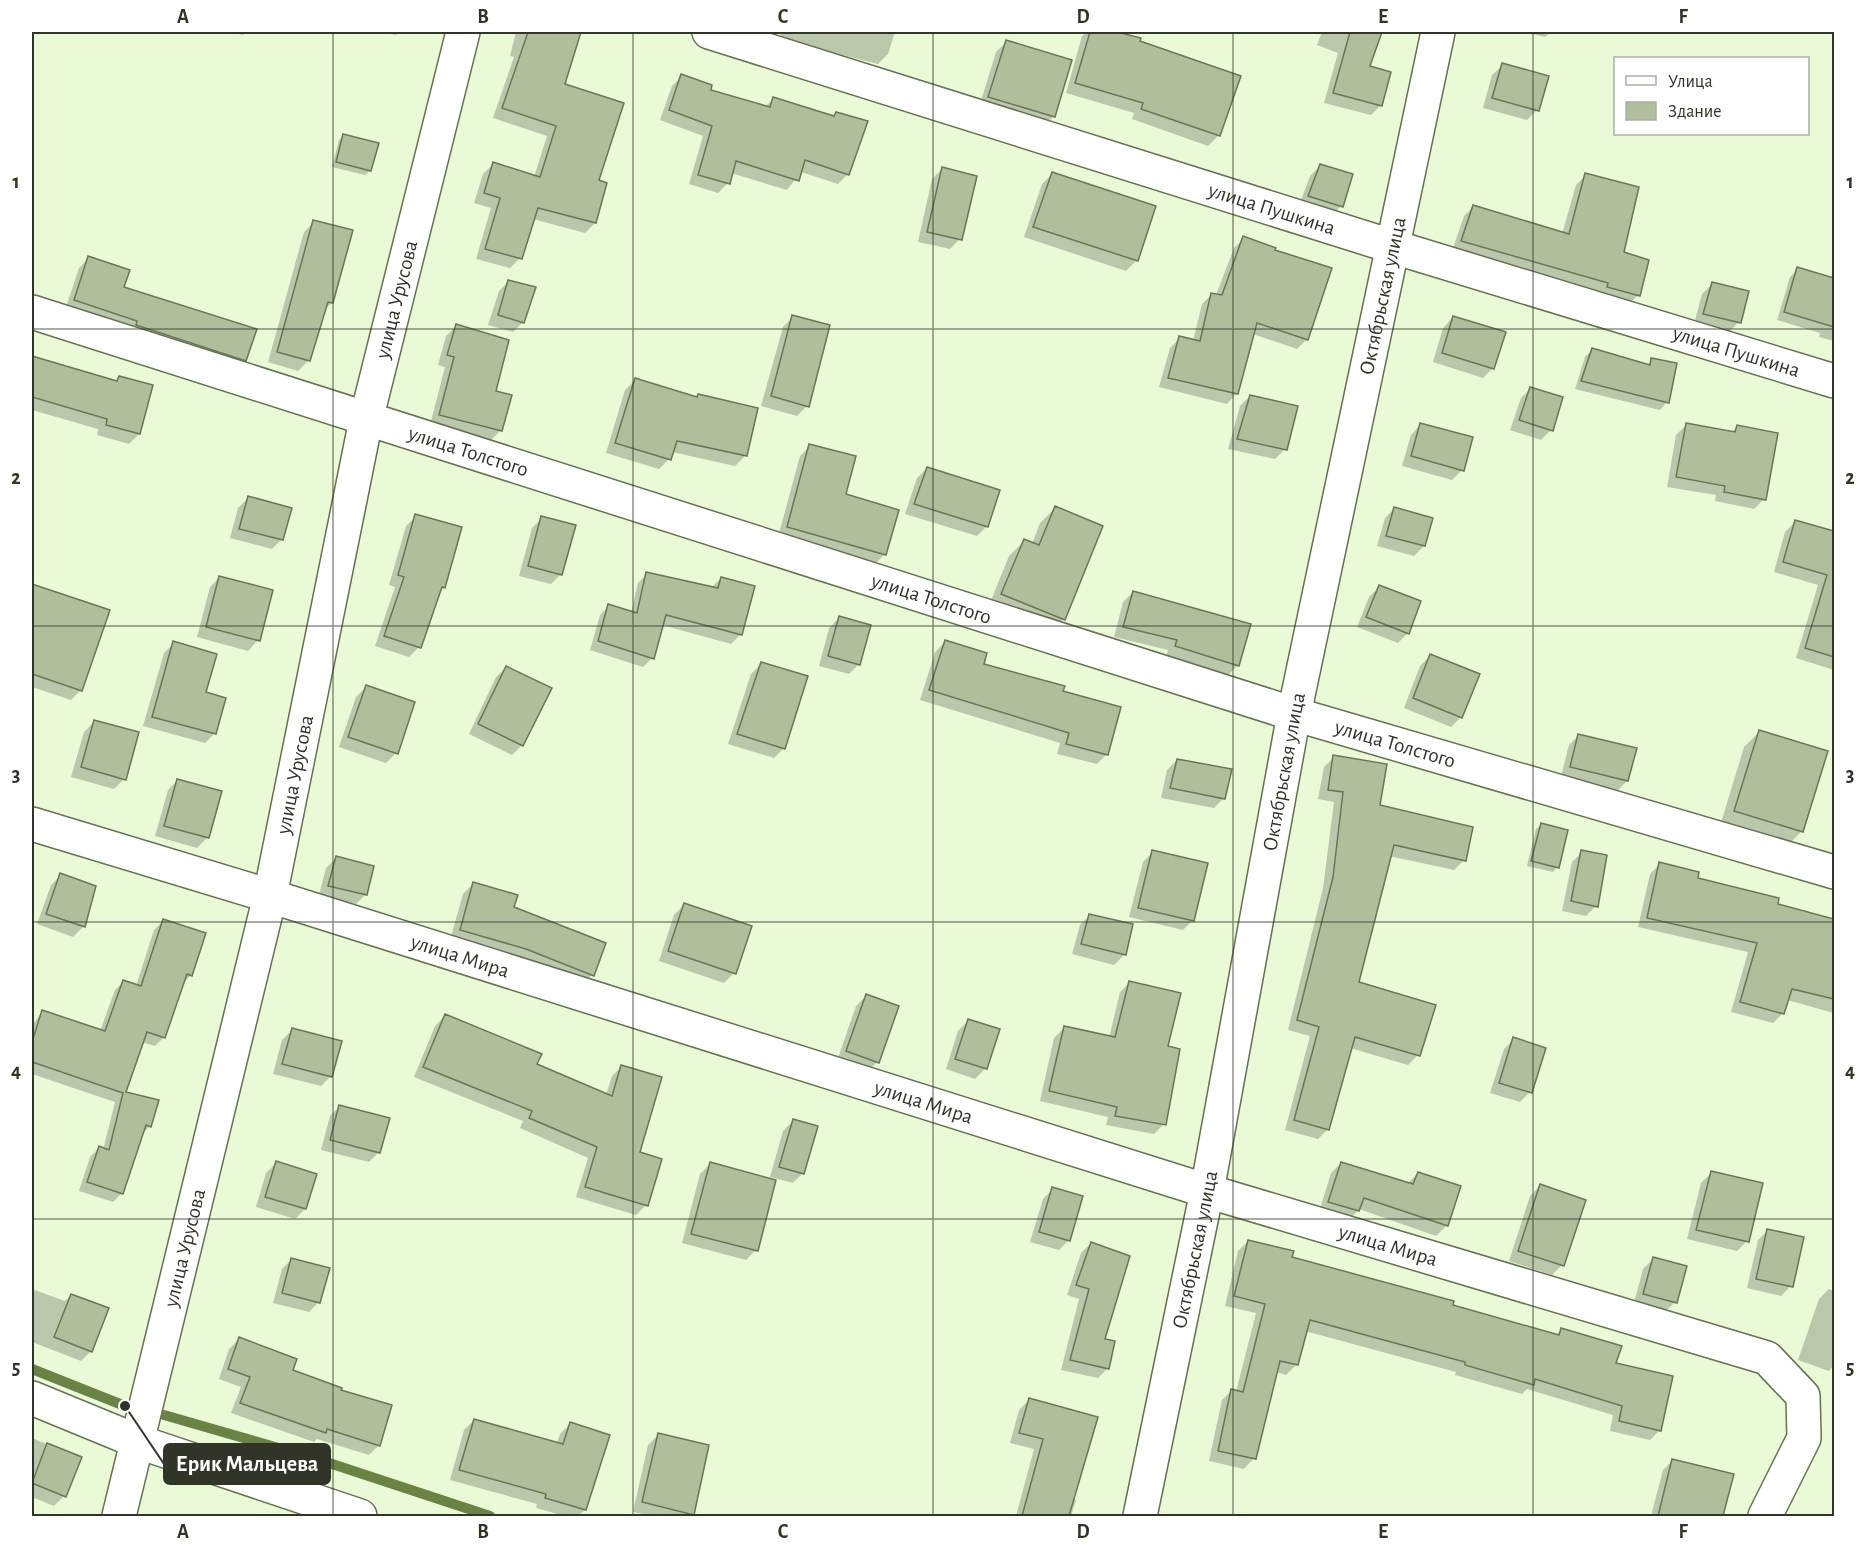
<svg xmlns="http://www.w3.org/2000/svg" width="1866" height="1548" viewBox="0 0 1866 1548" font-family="'Alegreya Sans',sans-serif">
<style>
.shadow{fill:#0003}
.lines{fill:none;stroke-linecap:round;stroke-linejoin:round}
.stream{stroke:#6a8244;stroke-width:10}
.building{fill:#b0be9c;stroke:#6a7757;stroke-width:1.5}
.minor-casing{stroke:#647152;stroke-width:36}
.minor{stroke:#fff;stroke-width:33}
.grid{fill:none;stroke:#303528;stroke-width:1.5;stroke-opacity:0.55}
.labels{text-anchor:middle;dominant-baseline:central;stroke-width:4.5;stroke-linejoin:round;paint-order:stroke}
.street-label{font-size:21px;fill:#303528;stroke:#fff}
.leader{fill:none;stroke:#303528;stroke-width:2}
.callout-dot{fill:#303528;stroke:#fff;stroke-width:2}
.callout{fill:#303528;stroke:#303528;stroke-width:2}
.callout-label{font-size:22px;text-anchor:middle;font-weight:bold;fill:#fff}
.neatline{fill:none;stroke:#303528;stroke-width:2}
.grid-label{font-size:20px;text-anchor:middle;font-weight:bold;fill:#303528}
</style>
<rect width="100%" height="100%" fill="#eaf9d6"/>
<g class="shadow">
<polygon points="228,32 247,32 243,35"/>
<polygon points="381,32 400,32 396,35"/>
<polygon points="516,32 580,32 564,85 597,182 595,223 585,233 533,219 520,258 510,268 476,259 491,208 474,203 483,174 493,164 534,177 547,136 493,118 514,57 510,56"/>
<polygon points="781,32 895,32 888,54 878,64 780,39"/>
<polygon points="1087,32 1111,32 1139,39 1138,42 1239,77 1218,136 1208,146 1132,119 1134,113 1066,93 1082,36"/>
<polygon points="1322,32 1380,32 1368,67 1381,105 1371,115 1324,103 1338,53 1317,45"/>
<polygon points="1524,32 1551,32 1545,37"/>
<polygon points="1006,42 1054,116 1044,126 979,107 996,52"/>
<polygon points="1503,65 1537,110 1527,120 1483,108 1492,75"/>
<polygon points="682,76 709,91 765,107 773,99 832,117 836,113 848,174 838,184 801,172 787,190 731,173 728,183 718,193 689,184 703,136 660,120 672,86"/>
<polygon points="344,135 370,171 365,175 332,167 339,140"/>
<polygon points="1320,166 1341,206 1331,216 1299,206 1310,176"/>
<polygon points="942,169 960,239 950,249 918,242 932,179"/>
<polygon points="1052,174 1154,207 1136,261 1126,271 1024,237 1042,184"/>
<polygon points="1586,175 1638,295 1628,305 1452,251 1464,216 1474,206 1562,234 1576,185"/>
<polygon points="314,222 332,303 324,310 308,361 298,371 268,362 304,232"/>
<polygon points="1244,238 1307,339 1297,349 1253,334 1237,393 1227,404 1159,387 1170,348 1180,338 1193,341 1202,304 1212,294 1216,295 1234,248"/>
<polygon points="89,258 123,288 245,360 235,370 65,310 79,268"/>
<polygon points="1798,269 1834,294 1834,341 1819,337 1820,333 1777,320 1790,277"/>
<polygon points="509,281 523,322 513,332 488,325 499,291"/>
<polygon points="1712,284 1739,322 1729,332 1694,324 1702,294"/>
<polygon points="793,317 807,406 797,416 761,406 783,327"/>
<polygon points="1453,317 1493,368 1483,378 1433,362 1443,328"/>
<polygon points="456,326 494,392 501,430 491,440 430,425 445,367 438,365 446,336"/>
<polygon points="1593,349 1646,366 1652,360 1667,402 1660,410 1575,389 1585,357"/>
<polygon points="32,358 115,382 119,377 151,386 139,434 129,444 97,435 98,429 32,410"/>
<polygon points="635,380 696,399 756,409 745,456 735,466 672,452 669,459 659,469 606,453 625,390"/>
<polygon points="1531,388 1551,430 1541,440 1510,430 1521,398"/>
<polygon points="1250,396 1285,449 1275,459 1228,449 1240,406"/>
<polygon points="1421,424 1462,470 1452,480 1402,466 1411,435"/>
<polygon points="1686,425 1731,433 1737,427 1764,499 1754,509 1715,501 1716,495 1667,487 1676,435"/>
<polygon points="810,446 885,554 875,564 778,537 800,456"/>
<polygon points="927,468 987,526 977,536 905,514 917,478"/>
<polygon points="248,498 282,539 272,549 230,538 238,508"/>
<polygon points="1055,508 1063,619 1048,634 987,610 1009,556 1024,541 1032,544 1040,523"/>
<polygon points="1395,508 1431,519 1424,546 1414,556 1377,546 1385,518"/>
<polygon points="416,516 444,587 439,593 419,647 409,657 375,646 395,587 389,585 406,526"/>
<polygon points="542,518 561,574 551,584 519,576 532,528"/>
<polygon points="1795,522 1834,533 1834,670 1796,658 1818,585 1774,572 1785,532"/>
<polygon points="647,574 711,588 721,578 753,587 740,635 731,644 662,625 652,658 643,667 590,650 600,615 609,606 631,613 638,583"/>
<polygon points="220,577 258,640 248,651 197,637 210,587"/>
<polygon points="32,585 108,611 81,690 71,700 32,687"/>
<polygon points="1379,587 1408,633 1398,643 1357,627 1369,597"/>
<polygon points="1133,592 1238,665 1228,675 1166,656 1168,650 1114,637 1123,602"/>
<polygon points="839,618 859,664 849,674 819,666 829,628"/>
<polygon points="945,642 982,665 1061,692 1107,754 1097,764 1057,754 1060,743 920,700 935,652"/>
<polygon points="174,643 204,693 215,733 205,743 143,726 164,653"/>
<polygon points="1430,656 1461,717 1451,727 1404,708 1420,666"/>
<polygon points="761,664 784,748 774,758 728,744 751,674"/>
<polygon points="506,668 522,745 512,755 469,734 496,677"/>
<polygon points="366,687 396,753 386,763 339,747 356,697"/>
<polygon points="94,722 124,779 114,789 71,777 84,732"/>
<polygon points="1759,732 1802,831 1787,846 1720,826 1744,747"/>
<polygon points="1579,735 1627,781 1617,791 1561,776 1569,745"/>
<polygon points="1334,757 1378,806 1464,860 1454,870 1389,856 1357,983 1418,1055 1408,1065 1350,1048 1328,1129 1318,1139 1285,1130 1310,1036 1288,1030 1323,888 1334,802 1318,799 1324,767"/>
<polygon points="1177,760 1224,798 1214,808 1161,798 1167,770"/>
<polygon points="178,780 220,792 207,838 197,848 155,836 168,790"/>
<polygon points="1541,825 1557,867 1553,872 1527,866 1536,829"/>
<polygon points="1153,852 1193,920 1183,930 1129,917 1143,862"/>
<polygon points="1582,852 1596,906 1586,916 1562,911 1572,862"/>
<polygon points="336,858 366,894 356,904 319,895 326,868"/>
<polygon points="1660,864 1776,905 1834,921 1834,1013 1787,1000 1783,1013 1773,1023 1731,1012 1748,952 1638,927 1650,874"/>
<polygon points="61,875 94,887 83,927 73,937 37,924 51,885"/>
<polygon points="473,884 512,908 592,975 582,985 450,940 463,894"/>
<polygon points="684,905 734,973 724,983 659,961 674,915"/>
<polygon points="1090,915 1131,925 1124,955 1114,965 1072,954 1080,925"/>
<polygon points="163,921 191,975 182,984 164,1037 155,1046 141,1042 124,1093 150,1126 141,1135 122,1193 113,1202 79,1191 90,1157 99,1148 103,1150 115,1102 32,1074 32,1026 42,1012 100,1031 115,990 124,981 136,986 154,930"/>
<polygon points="1130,982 1166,1047 1164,1124 1154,1134 1106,1125 1108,1117 1040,1101 1054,1038 1064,1028 1109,1038 1120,992"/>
<polygon points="866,996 877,1062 867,1072 837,1061 856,1006"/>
<polygon points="445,1016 535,1065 606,1095 612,1076 622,1066 646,1205 636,1215 576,1197 588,1158 520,1128 523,1121 414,1077 435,1026"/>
<polygon points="968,1021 998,1030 985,1069 975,1079 946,1069 958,1031"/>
<polygon points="292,1030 331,1076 321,1086 273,1074 282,1040"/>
<polygon points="1514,1039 1530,1092 1520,1102 1490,1093 1504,1049"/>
<polygon points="340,1106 379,1152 369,1162 321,1150 330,1116"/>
<polygon points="793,1121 803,1173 793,1183 770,1177 783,1131"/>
<polygon points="276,1163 305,1209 295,1219 256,1207 266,1173"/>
<polygon points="1341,1163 1407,1184 1418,1173 1459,1187 1446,1226 1436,1236 1359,1209 1348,1221 1319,1212 1331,1173"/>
<polygon points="710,1164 756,1250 746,1260 682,1243 700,1174"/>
<polygon points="1711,1173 1747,1241 1737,1251 1687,1239 1701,1183"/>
<polygon points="1540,1186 1562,1265 1552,1275 1509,1261 1530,1196"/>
<polygon points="1053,1189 1069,1240 1059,1250 1030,1242 1043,1199"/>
<polygon points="1768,1230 1791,1286 1781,1296 1747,1288 1758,1240"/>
<polygon points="1248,1241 1290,1258 1451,1306 1556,1335 1562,1330 1614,1365 1660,1430 1650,1440 1610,1431 1613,1415 1527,1389 1522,1394 1455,1375 1456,1372 1305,1331 1296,1365 1286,1375 1276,1372 1254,1458 1244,1469 1209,1461 1222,1400 1232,1390 1236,1392 1256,1313 1225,1306 1238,1251"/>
<polygon points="1091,1243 1108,1368 1098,1378 1061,1370 1079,1299 1067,1295 1081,1253"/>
<polygon points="292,1259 319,1302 309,1312 273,1303 282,1269"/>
<polygon points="1653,1259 1675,1302 1665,1312 1634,1303 1643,1269"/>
<polygon points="32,1289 65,1301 71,1295 91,1351 81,1361 32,1342"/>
<polygon points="1829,1289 1834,1291 1834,1365 1829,1371 1798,1360 1819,1299"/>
<polygon points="239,1339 291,1371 379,1445 369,1455 317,1439 314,1442 231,1413 241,1387 219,1379 229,1349"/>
<polygon points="1029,1400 1073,1499 1076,1500 1071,1516 1016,1516 1034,1449 1010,1443 1019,1410"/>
<polygon points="474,1420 557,1443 560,1434 570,1424 585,1510 578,1516 565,1516 536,1508 537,1504 450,1480 464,1430"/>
<polygon points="658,1435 693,1514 690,1516 652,1516 633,1512 648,1445"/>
<polygon points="32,1438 80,1458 64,1496 54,1506 32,1497"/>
<polygon points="1673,1460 1732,1475 1721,1516 1651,1516 1663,1470"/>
</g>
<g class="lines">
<g class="stream">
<polyline points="32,1369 125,1406"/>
<polyline points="164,1415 320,1460 490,1516"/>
</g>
</g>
<g class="building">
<polygon points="528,32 581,32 565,84 624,103 599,180 607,183 596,223 538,208 522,259 485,249 500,198 484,193 493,162 540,177 556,126 502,108"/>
<polygon points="1090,32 1117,32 1141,38 1140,41 1241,76 1220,136 1141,109 1143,103 1075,83"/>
<polygon points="1350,32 1382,32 1370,66 1391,72 1382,106 1333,93"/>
<polygon points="1006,40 1072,60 1055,117 988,97"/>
<polygon points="1502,63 1549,76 1539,111 1492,98"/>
<polygon points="681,74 712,85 711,90 770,107 773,97 834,116 836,112 868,121 849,175 805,160 799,181 736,161 730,184 698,175 712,126 669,110"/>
<polygon points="343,134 379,143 371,171 336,162"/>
<polygon points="1320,164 1353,174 1343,207 1308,196"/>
<polygon points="942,167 977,176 962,240 927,232"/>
<polygon points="1052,172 1156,206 1138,261 1033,227"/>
<polygon points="1585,173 1639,187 1624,252 1649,260 1640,296 1607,287 1608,283 1461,241 1473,205 1569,234"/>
<polygon points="313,220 353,230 333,303 328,302 310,361 277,352"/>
<polygon points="1243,236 1276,248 1275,250 1332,268 1308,340 1257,323 1238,394 1168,378 1179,336 1200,341 1211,293 1222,295"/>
<polygon points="88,256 130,270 124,287 257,329 246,361 136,325 137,321 74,300"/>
<polygon points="1797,267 1834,278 1834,327 1784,312"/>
<polygon points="508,280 536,287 524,323 498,315"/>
<polygon points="1712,282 1749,291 1741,323 1703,314"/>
<polygon points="792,315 830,325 809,407 771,396"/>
<polygon points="1453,316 1506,332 1494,369 1442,353"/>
<polygon points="456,324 509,340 496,391 512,395 502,431 439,415 454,357 447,355"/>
<polygon points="1592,348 1650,365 1651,358 1677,363 1669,403 1581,381"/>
<polygon points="32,356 117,381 119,376 153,385 140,434 106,425 107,419 32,397"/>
<polygon points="635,378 697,397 698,394 758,408 747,456 677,441 671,460 615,443"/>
<polygon points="1530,387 1563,397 1553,431 1519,420"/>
<polygon points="1250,395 1298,406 1287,450 1237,439"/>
<polygon points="1420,423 1473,437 1464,471 1411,456"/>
<polygon points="1686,423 1735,432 1737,425 1778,433 1766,500 1724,492 1725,486 1676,477"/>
<polygon points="809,444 856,456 846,494 899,510 886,555 787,527"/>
<polygon points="927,467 1000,490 988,527 914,504"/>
<polygon points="248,496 292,508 283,540 239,529"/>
<polygon points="1055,506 1103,526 1065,620 1001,594 1024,539 1039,545"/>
<polygon points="1394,507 1433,518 1425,546 1386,536"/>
<polygon points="415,514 462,527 445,588 442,587 421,648 384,636 404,577 398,575"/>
<polygon points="541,516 576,525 562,575 528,566"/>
<polygon points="1795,520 1834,531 1834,657 1805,648 1827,575 1783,562"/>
<polygon points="646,572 718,588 721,577 755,586 742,635 666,615 654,659 598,641 608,604 637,613"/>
<polygon points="219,576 273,590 260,641 206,627"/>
<polygon points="32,584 110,610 82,691 32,674"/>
<polygon points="1379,585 1421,601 1409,634 1366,617"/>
<polygon points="1133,591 1251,624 1239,666 1175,646 1177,640 1123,627"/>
<polygon points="839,616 871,625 860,665 828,656"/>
<polygon points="945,640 987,653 984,664 1065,686 1063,691 1121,707 1108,755 1066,744 1069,733 929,690"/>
<polygon points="173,641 217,654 206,692 226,698 216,734 152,717"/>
<polygon points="1430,654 1480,674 1462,718 1413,698"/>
<polygon points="761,662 808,676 785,749 737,734"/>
<polygon points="506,666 552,688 523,746 478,724"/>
<polygon points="366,685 415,702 398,754 348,737"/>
<polygon points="94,720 139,732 126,780 81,767"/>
<polygon points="1759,730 1828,751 1803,832 1734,811"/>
<polygon points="1578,734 1637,748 1628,781 1570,767"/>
<polygon points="1333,755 1387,764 1380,805 1473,827 1466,861 1394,845 1359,982 1436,1005 1420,1056 1355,1037 1329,1130 1294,1120 1319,1027 1297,1020 1333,877 1343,792 1328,790"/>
<polygon points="1177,759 1232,769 1225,799 1170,788"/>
<polygon points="177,779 222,791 209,838 164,826"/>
<polygon points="1541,823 1568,830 1559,868 1531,861"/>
<polygon points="1152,850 1208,863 1194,921 1138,908"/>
<polygon points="1581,850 1607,855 1598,907 1571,901"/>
<polygon points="336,856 374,866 367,895 328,886"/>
<polygon points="1659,862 1699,872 1698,878 1779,898 1778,904 1834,919 1834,999 1792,989 1784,1014 1740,1002 1757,943 1647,918"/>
<polygon points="60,873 96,886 85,927 46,914"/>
<polygon points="473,882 518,895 514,907 606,943 594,976 526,949 460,930"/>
<polygon points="684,903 752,926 736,974 668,951"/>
<polygon points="1089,914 1133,924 1126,955 1081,944"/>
<polygon points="163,919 206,933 192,976 187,974 165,1038 147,1032 126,1092 159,1100 151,1127 146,1125 123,1194 87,1182 99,1146 109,1150 123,1093 32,1062 32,1042 42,1010 105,1031 123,980 141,986"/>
<polygon points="1129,981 1181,993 1168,1046 1180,1049 1166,1125 1115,1116 1117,1107 1049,1091 1064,1026 1115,1037"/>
<polygon points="866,994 899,1006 879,1063 846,1051"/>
<polygon points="445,1014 542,1054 537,1064 612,1096 621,1065 662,1077 640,1152 662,1159 648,1206 585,1187 597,1147 529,1118 532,1111 423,1067"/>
<polygon points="968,1019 1000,1029 987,1069 955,1059"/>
<polygon points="292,1028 342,1041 332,1077 282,1064"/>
<polygon points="1513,1037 1546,1048 1532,1093 1499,1083"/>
<polygon points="339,1105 390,1118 380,1153 330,1140"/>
<polygon points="793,1119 818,1126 804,1174 779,1167"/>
<polygon points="276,1161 317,1174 306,1209 265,1197"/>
<polygon points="710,1162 776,1180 758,1251 691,1234"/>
<polygon points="1341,1162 1413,1184 1418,1172 1461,1186 1448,1226 1364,1198 1359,1211 1328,1202"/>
<polygon points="1711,1171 1763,1183 1749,1242 1696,1230"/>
<polygon points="1540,1184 1586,1200 1564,1266 1518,1251"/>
<polygon points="1052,1187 1083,1196 1070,1241 1039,1232"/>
<polygon points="1767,1229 1804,1237 1793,1287 1756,1279"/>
<polygon points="1248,1240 1294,1251 1292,1257 1454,1301 1453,1305 1559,1335 1561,1328 1622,1346 1616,1363 1673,1376 1661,1431 1619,1421 1622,1406 1535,1379 1534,1385 1465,1365 1465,1362 1310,1320 1298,1365 1280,1361 1256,1459 1218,1451 1231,1389 1243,1392 1265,1304 1234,1296"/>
<polygon points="1091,1242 1130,1256 1105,1339 1115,1341 1109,1369 1070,1360 1089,1289 1076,1285"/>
<polygon points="1653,1257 1687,1266 1677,1303 1643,1294"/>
<polygon points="291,1258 330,1268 320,1303 282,1293"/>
<polygon points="71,1294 109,1308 92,1352 54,1337"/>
<polygon points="239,1337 297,1359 293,1370 342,1388 341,1390 392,1405 380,1446 327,1429 326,1433 240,1403 250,1377 228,1369"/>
<polygon points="1029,1398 1098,1417 1069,1516 1022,1516 1043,1439 1019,1433"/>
<polygon points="474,1419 563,1444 570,1422 610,1435 586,1510 545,1498 546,1494 459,1470"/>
<polygon points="658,1433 709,1445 694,1515 642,1502"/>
<polygon points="47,1443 82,1457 66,1497 32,1483"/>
<polygon points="1672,1459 1734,1474 1723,1516 1658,1516"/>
</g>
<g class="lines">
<defs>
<g id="minor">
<path id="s1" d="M709,32L1394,247L1834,381"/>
<path id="s2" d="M32,312L1294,714L1834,872"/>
<path id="s3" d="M32,824L270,896L1207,1191L1767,1358L1803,1396L1804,1438L1765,1516"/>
<polyline points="32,1398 139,1442 360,1516"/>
<path id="s4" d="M119,1516L270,896L366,420L463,32"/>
<path id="s5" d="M1140,1516L1207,1191L1294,714L1438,32"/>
</g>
</defs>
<use href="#minor" class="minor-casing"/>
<use href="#minor" class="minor"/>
</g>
<path class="grid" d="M333,32V1516M633,32V1516M933,32V1516M1233,32V1516M1533,32V1516M32,329H1834M32,626H1834M32,922H1834M32,1219H1834"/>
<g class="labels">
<g class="street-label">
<text stroke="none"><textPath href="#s1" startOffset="590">улица Пушкина</textPath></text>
<text stroke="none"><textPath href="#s5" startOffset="1244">Октябрьская улица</textPath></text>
<text stroke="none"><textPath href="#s4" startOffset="1248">улица Урусова</textPath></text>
<text stroke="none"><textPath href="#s1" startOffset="1076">улица Пушкина</textPath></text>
<text stroke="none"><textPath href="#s2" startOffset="458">улица Толстого</textPath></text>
<text stroke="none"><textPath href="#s2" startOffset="944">улица Толстого</textPath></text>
<text stroke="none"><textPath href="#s2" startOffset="1430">улица Толстого</textPath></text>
<text stroke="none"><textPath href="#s5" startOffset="758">Октябрьская улица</textPath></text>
<text stroke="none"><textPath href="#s4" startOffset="762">улица Урусова</textPath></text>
<text stroke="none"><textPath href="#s3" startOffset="448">улица Мира</textPath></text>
<text stroke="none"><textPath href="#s3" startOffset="934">улица Мира</textPath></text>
<text stroke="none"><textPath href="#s3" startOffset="1420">улица Мира</textPath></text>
<text stroke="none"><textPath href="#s4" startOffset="276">улица Урусова</textPath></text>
<text stroke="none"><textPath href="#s5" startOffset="272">Октябрьская улица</textPath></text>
</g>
</g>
<path class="leader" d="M125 1406L164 1464"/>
<circle class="callout-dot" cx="125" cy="1406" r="6"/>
<rect class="callout" x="164" y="1444" width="166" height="40" rx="6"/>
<g class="callout-label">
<text x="247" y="1471">Ерик Мальцева</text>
</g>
<rect width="1866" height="1548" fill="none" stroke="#ffffff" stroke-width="66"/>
<rect x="1614" y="57" width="195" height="78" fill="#ffffff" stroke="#acaea9" stroke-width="1.5"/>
<rect x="1626" y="76" width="30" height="9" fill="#ffffff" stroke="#acaea9" stroke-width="1.5"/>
<text x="1668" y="87" font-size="18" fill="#303528">Улица</text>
<rect x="1626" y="102" width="30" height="18" fill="#b0be9c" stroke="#acaea9" stroke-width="1.5"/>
<text x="1668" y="117" font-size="18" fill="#303528">Здание</text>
<rect x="33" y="33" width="1800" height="1482" class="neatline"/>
<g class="grid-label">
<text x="183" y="23">A</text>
<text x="483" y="23">B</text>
<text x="783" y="23">C</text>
<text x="1083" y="23">D</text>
<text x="1383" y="23">E</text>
<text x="1683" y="23">F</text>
<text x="16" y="188">1</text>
<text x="1850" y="188">1</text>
<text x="16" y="484">2</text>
<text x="1850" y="484">2</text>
<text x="16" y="781">3</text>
<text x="1850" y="781">3</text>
<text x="16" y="1077">4</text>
<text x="1850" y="1077">4</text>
<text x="16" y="1374">5</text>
<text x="1850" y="1374">5</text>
<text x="183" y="1538">A</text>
<text x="483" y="1538">B</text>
<text x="783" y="1538">C</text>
<text x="1083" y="1538">D</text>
<text x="1383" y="1538">E</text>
<text x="1683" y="1538">F</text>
</g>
</svg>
